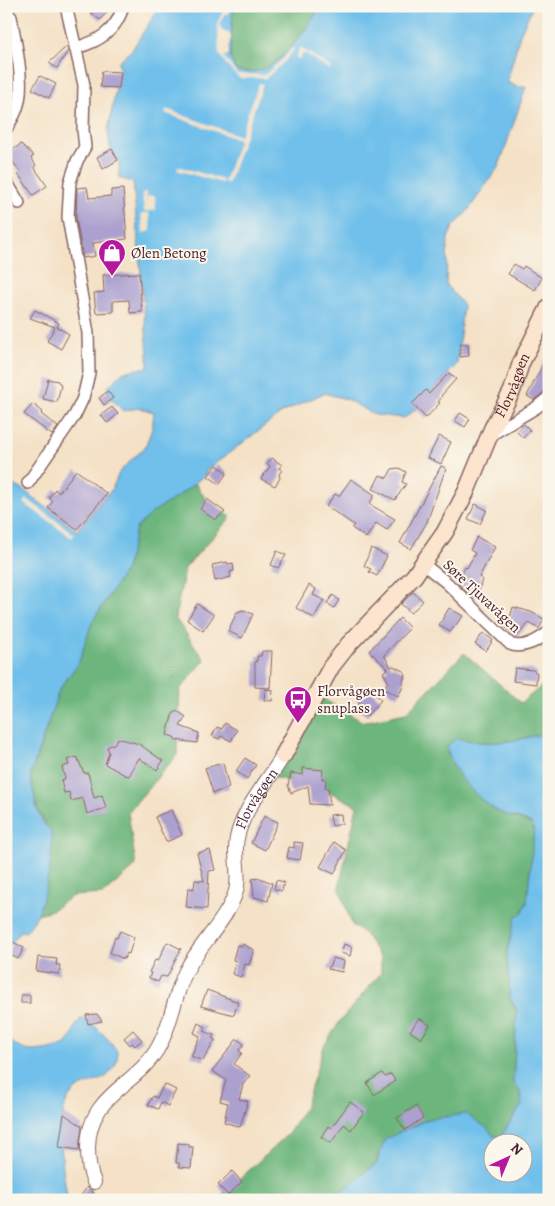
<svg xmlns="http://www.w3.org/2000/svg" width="555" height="1206" viewBox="0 0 555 1206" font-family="Alegreya,serif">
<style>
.forest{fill:#6cb57b;stroke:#5b6a53}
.water{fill:#70c0eb;stroke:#5d708b;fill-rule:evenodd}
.pier{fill:#f4e1c6}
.building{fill:#aca0cf}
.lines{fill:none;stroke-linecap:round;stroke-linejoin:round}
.minor-casing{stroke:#866361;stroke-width:14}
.tertiary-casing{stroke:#866361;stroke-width:16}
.secondary-casing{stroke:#866361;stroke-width:19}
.minor{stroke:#fff;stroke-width:11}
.tertiary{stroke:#fff;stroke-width:14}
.secondary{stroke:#fce5cf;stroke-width:16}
.labels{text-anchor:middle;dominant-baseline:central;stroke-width:4;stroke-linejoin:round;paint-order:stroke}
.poi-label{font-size:15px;fill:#4a1f2b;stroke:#fbf7ec;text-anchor:start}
.street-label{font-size:15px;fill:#4a1f2b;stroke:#fbf7ec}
</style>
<rect width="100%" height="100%" fill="#fbf7ec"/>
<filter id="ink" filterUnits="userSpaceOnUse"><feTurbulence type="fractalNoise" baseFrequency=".02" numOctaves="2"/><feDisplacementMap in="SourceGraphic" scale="10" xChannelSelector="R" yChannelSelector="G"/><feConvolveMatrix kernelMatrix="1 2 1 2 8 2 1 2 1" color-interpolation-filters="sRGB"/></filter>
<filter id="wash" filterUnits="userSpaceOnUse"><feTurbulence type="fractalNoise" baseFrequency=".0096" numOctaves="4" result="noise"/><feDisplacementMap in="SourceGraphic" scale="20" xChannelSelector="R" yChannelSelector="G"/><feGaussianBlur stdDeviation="1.12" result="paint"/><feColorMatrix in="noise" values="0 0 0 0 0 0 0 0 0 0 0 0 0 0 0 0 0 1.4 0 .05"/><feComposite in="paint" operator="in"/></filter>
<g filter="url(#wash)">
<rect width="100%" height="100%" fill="#f4e1c6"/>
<g class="forest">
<path d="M233,6H322C301,33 275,83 235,70L230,57Z"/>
<polygon points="195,483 207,501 231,517 185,568 175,618 205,660 180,689 177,755 128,812 136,866 103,894 72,896 52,910 38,914 52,848 51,834 37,809 30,776 59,690 79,662 92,622 126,569 136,528 153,512"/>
<path d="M464,653L521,703L549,680V732C517,741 490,747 458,738L447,753L455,768L502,813L532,824L534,831L527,902L522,914L512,1005L517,1009L513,1084L520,1091L522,1105L501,1136H493L489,1133L379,1153L377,1163L345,1189L325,1200H217L289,1133L305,1107L324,1046L340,1021L381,973V959L365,934L352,925L339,887L357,806L322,788L267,776L320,697L363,722L406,713Z"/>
</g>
<g class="water">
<path d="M160,6H233L230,57L235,70C276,83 301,33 322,6H533L520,34L507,82L517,87H526L499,166L467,212L453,227L448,238L446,285L463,305L457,364L415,410L404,418L375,415L346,399L324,393L283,412L208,469L205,475L178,496L153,512L136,528L126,569L92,622L79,662L59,690L30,776L37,809L43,823L50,829C56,847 45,898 37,915C35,921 30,926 26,932L21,931L6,949V486L10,484L22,489L77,531L112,489L120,471L145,447L152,429L154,412L139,408L123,411L112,399L107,388L123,372L148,367V355L133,182L119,178V162L110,147L108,131L120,68L118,62L132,50Z"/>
<path d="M549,732V1200H325L345,1189L377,1163L385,1139L429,1119L466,1114L487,1128L493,1136H501L522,1105L520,1091L513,1084L517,1010L510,998L507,953L516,916L522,914L527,902L534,831L532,824C522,819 512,817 502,813C481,804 448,769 447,746L458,738C490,747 518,741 549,732ZM492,1144H522V1174H492Z"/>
<path d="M82,1018C90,1020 115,1044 117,1052C119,1058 115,1068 110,1073C99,1086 78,1079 67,1101C56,1123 63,1176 68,1200H6V1036C10,1041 18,1048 25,1050C34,1053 61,1048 68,1042C74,1035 74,1024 82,1018Z"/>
</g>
<g class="pier">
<polygon points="225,6 233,6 227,14 224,14 220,23 221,29 230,34 231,38 228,47 229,54 224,57 237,74 265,75 283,59 292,48 294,49 285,61 266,78 239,78 229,68 219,54 218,22"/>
<polygon points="300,47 331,68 330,70 304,53 299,59 296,57"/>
<polygon points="259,83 263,84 228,184 224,182 239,140 165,113 166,109 240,136"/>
<polygon points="178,166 223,180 222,183 177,170"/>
<polygon points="146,192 147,206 147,196 155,196 156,210 144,212 142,193"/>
<polygon points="149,212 151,231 147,232 146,227 147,232 143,233 141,214"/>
<polygon points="27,499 74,534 72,538 24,503"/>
</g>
<g id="blocks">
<g class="building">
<polygon points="97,6 102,6 107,12 100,20 91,13"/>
<polygon points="67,46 68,51 57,68 49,63"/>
<polygon points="102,71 121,72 119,88 100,87"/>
<polygon points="40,76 56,84 49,98 32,89"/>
<polygon points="21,144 34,156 31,158 36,165 34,167 47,186 33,195 18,174 20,172 7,154"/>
<polygon points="112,149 118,160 103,169 97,157"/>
<polygon points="87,187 89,198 111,196 111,190 123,189 127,239 93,243 95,256 83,258 76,217 77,188"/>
<polygon points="514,264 522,269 524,266 542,278 535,290 508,274"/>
<polygon points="139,273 142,312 130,313 129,300 113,301 113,312 96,313 94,293 104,292 103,275"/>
<polygon points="35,310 59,323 57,327 69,334 61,349 47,341 55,327 30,318"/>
<polygon points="460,344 468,344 469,356 460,357"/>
<polygon points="549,352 549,381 543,393 534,400 527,396"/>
<polygon points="449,373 456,379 441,396 442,397 438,402 440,403 426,418 412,404 426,390 429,394"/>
<polygon points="48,379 58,381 61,386 57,402 43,399"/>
<polygon points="108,391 113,398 104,405 99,398"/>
<polygon points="33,404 43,412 41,414 58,427 52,435 24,414"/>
<polygon points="112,407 118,414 107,423 101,415"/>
<polygon points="460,413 470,419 465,427 455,421"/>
<polygon points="524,424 530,430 523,438 517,432"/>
<polygon points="439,436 451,442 441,464 428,458"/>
<polygon points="272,458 282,465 279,468 282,470 279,474 280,478 275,486 261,479 270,466 267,464"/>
<polygon points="217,465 227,473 219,484 208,476"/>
<polygon points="441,466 446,468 427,522 411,549 400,543"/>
<polygon points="399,468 406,472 402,482 406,484 395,500 373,489 380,475 387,478 392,469"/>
<polygon points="76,470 107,494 77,529 48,508 53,501 49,498 55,489 59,493"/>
<polygon points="351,479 375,495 369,504 395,519 387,530 376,523 366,538 352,528 354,525 326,506 335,494 339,496"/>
<polygon points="207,499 225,512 215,520 200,509"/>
<polygon points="475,504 487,510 480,524 468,519"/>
<polygon points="477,537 495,547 479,577 482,579 477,598 469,594 458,583 465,567 467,568 475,553 470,550"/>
<polygon points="371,548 387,556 377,576 369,572 371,569 364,566"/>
<polygon points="277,551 286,555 278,568 271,565"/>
<polygon points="227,562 228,564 233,563 234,571 230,572 231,577 215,581 212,565"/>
<polygon points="309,585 316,589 313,595 324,600 314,618 296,608"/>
<polygon points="413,592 423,601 411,613 401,604"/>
<polygon points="333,595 339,600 334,608 327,603"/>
<polygon points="197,604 214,615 203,631 187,620"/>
<polygon points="513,607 531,612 544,619 539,629 529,623 516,637 506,628 509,625 506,622 510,618"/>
<polygon points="449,608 463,616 450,632 439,625"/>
<polygon points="243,610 253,614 242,638 228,631 237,612"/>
<polygon points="400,618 410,628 384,655 391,667 393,666 405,672 402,689 398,696 384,689 388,681 383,672 388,669 369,651"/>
<polygon points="483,633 493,640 486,651 475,644"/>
<polygon points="262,651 272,651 270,688 255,687 255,661 257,661 257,656 261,656"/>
<polygon points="515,668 533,670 537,673 536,684 513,681"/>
<polygon points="368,688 381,700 367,716 357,707 360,703 357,701"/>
<polygon points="265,689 273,690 272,701 264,700"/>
<polygon points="176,710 186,717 180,726 199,733 197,743 176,740 174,737 167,735 172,716"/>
<polygon points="225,723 237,730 231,741 221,736 219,739 212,736 217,727 222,729"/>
<polygon points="118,738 139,744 163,761 157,770 139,758 129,776 125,775 105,764 109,752 107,747 114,744"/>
<polygon points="77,757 84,773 88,773 94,798 102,795 106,808 87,814 83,798 71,801 69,792 64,793 61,780 65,779 62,767 69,765 67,760"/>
<polygon points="245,758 256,765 247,779 236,771"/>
<polygon points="223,763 229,788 213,793 205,768"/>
<polygon points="303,768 323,770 322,779 326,779 325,787 328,788 330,805 310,804 308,786 291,793 288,785 291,773 303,775"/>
<polygon points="171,810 182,835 166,842 155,817"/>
<polygon points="341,814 342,824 332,826 330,815"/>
<polygon points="264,816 278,822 265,850 251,843"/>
<polygon points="294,842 303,843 300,860 287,858 289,847 294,848"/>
<polygon points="334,842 346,850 334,874 320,867"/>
<polygon points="210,850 215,870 209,871 207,909 186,907 188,888 194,889 195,880 204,881 197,853"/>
<polygon points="260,878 272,883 268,901 254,897 252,879"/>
<polygon points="276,880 284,882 282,891 274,889"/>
<polygon points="120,931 134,937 129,954 127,953 124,959 110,953 115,937 117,938"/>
<polygon points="13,942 24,948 18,959 7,953"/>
<polygon points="167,942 181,949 167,977 161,976 158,982 149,978 151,973 149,972 155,960 158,961"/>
<polygon points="242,944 254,950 249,965 245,964 241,977 232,974 236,961 233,960 237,945 242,946"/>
<polygon points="344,944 352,947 350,956 341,953"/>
<polygon points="38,957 57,959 56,965 60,965 59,974 36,971"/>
<polygon points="333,958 344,961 342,972 328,969"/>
<polygon points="207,990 238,1002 234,1015 201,1006"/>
<rect x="21" y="995" width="9" height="8"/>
<polygon points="97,1014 102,1021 88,1024 86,1015"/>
<polygon points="419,1018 430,1025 421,1039 410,1031"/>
<polygon points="198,1023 206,1027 204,1031 214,1035 212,1038 215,1040 203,1061 191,1056 200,1036 194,1033"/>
<polygon points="133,1030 142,1040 135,1046 132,1043 130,1045 124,1038"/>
<polygon points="237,1039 244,1044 239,1051 242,1053 234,1064 250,1076 243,1084 239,1099 248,1101 240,1127 224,1122 228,1103 220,1101 226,1080 212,1071"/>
<polygon points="382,1073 385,1077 391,1074 395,1081 374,1095 367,1083"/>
<polygon points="164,1084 176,1090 168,1106 161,1102 158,1109 148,1105 153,1096 157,1098"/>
<polygon points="350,1102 364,1112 351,1130 344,1124 331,1143 321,1137 328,1126 331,1128"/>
<polygon points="416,1106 423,1118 405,1130 397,1118"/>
<polygon points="64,1114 82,1126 79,1150 59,1147"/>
<polygon points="178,1143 189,1144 189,1147 193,1147 191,1168 179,1167 179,1163 176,1163"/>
<polygon points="232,1171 242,1182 228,1195 218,1185"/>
<polygon points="87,1187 93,1192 92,1200 78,1200"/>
</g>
</g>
</g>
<g filter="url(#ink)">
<use href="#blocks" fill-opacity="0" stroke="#866361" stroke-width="1"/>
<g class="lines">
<defs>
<g id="minor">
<path d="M75,48C98,42 117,31 123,6"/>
<path d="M6,129C10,122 15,115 17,108C26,85 15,41 11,17"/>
<polyline points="6,181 19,203"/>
<polyline points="489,436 537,407 549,397"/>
<polyline points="28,483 75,415 83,398 89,373 88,333 68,217 70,182 77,161 85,147 83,130 84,85 66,6"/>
<path d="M423,564L447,583L510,644C522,650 539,640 549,632"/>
</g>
<g id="tertiary">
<path id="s1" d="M94,1182C89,1171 88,1160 88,1148C88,1093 137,1087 159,1046C172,1023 174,995 186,971C200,943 227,921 236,891C241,874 233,856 237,838C243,808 268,782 283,756"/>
</g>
<g id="secondary">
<path id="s2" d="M283,756L331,667L349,644L414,576L445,532L466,492L492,429L512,391L521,363L549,307"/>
</g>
</defs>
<use href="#minor" class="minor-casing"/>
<use href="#tertiary" class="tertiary-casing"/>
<use href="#secondary" class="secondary-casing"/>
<use href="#minor" class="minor"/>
<use href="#tertiary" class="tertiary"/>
<use href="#secondary" class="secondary"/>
</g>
</g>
<defs>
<symbol id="shop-pin" viewBox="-11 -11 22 30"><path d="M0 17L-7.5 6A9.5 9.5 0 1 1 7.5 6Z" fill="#b5179e" stroke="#fbf7ec"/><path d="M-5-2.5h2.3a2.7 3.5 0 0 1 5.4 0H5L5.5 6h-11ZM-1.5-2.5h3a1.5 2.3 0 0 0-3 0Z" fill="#fff"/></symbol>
<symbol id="bus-pin" viewBox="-11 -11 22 30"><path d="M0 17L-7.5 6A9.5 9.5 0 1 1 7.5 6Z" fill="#b5179e" stroke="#fbf7ec"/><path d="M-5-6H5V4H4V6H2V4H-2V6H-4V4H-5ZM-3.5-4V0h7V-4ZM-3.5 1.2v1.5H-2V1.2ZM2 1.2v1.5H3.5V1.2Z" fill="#fff"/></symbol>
</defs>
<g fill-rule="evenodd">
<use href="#shop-pin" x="96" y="237" width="32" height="43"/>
<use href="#bus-pin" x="282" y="684" width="32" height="43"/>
</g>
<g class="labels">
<g class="poi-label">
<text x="131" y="253">Ølen Betong</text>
<text x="317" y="691">Florvågøen<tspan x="317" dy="17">snuplass</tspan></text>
</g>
<g class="street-label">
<text stroke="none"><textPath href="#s2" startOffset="440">Florvågøen</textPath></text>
<text transform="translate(482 596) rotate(43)">Søre Tjuvavågen</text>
<text stroke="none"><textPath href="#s1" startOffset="435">Florvågøen</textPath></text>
</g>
</g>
<rect width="555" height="1206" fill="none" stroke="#fbf7ec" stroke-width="25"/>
<g transform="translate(508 1158) rotate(44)"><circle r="24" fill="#fbf7ec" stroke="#b4a19f"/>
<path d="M0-4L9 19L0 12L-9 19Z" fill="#b5179e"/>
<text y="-8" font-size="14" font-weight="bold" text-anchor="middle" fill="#4a1f2b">N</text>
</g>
</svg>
